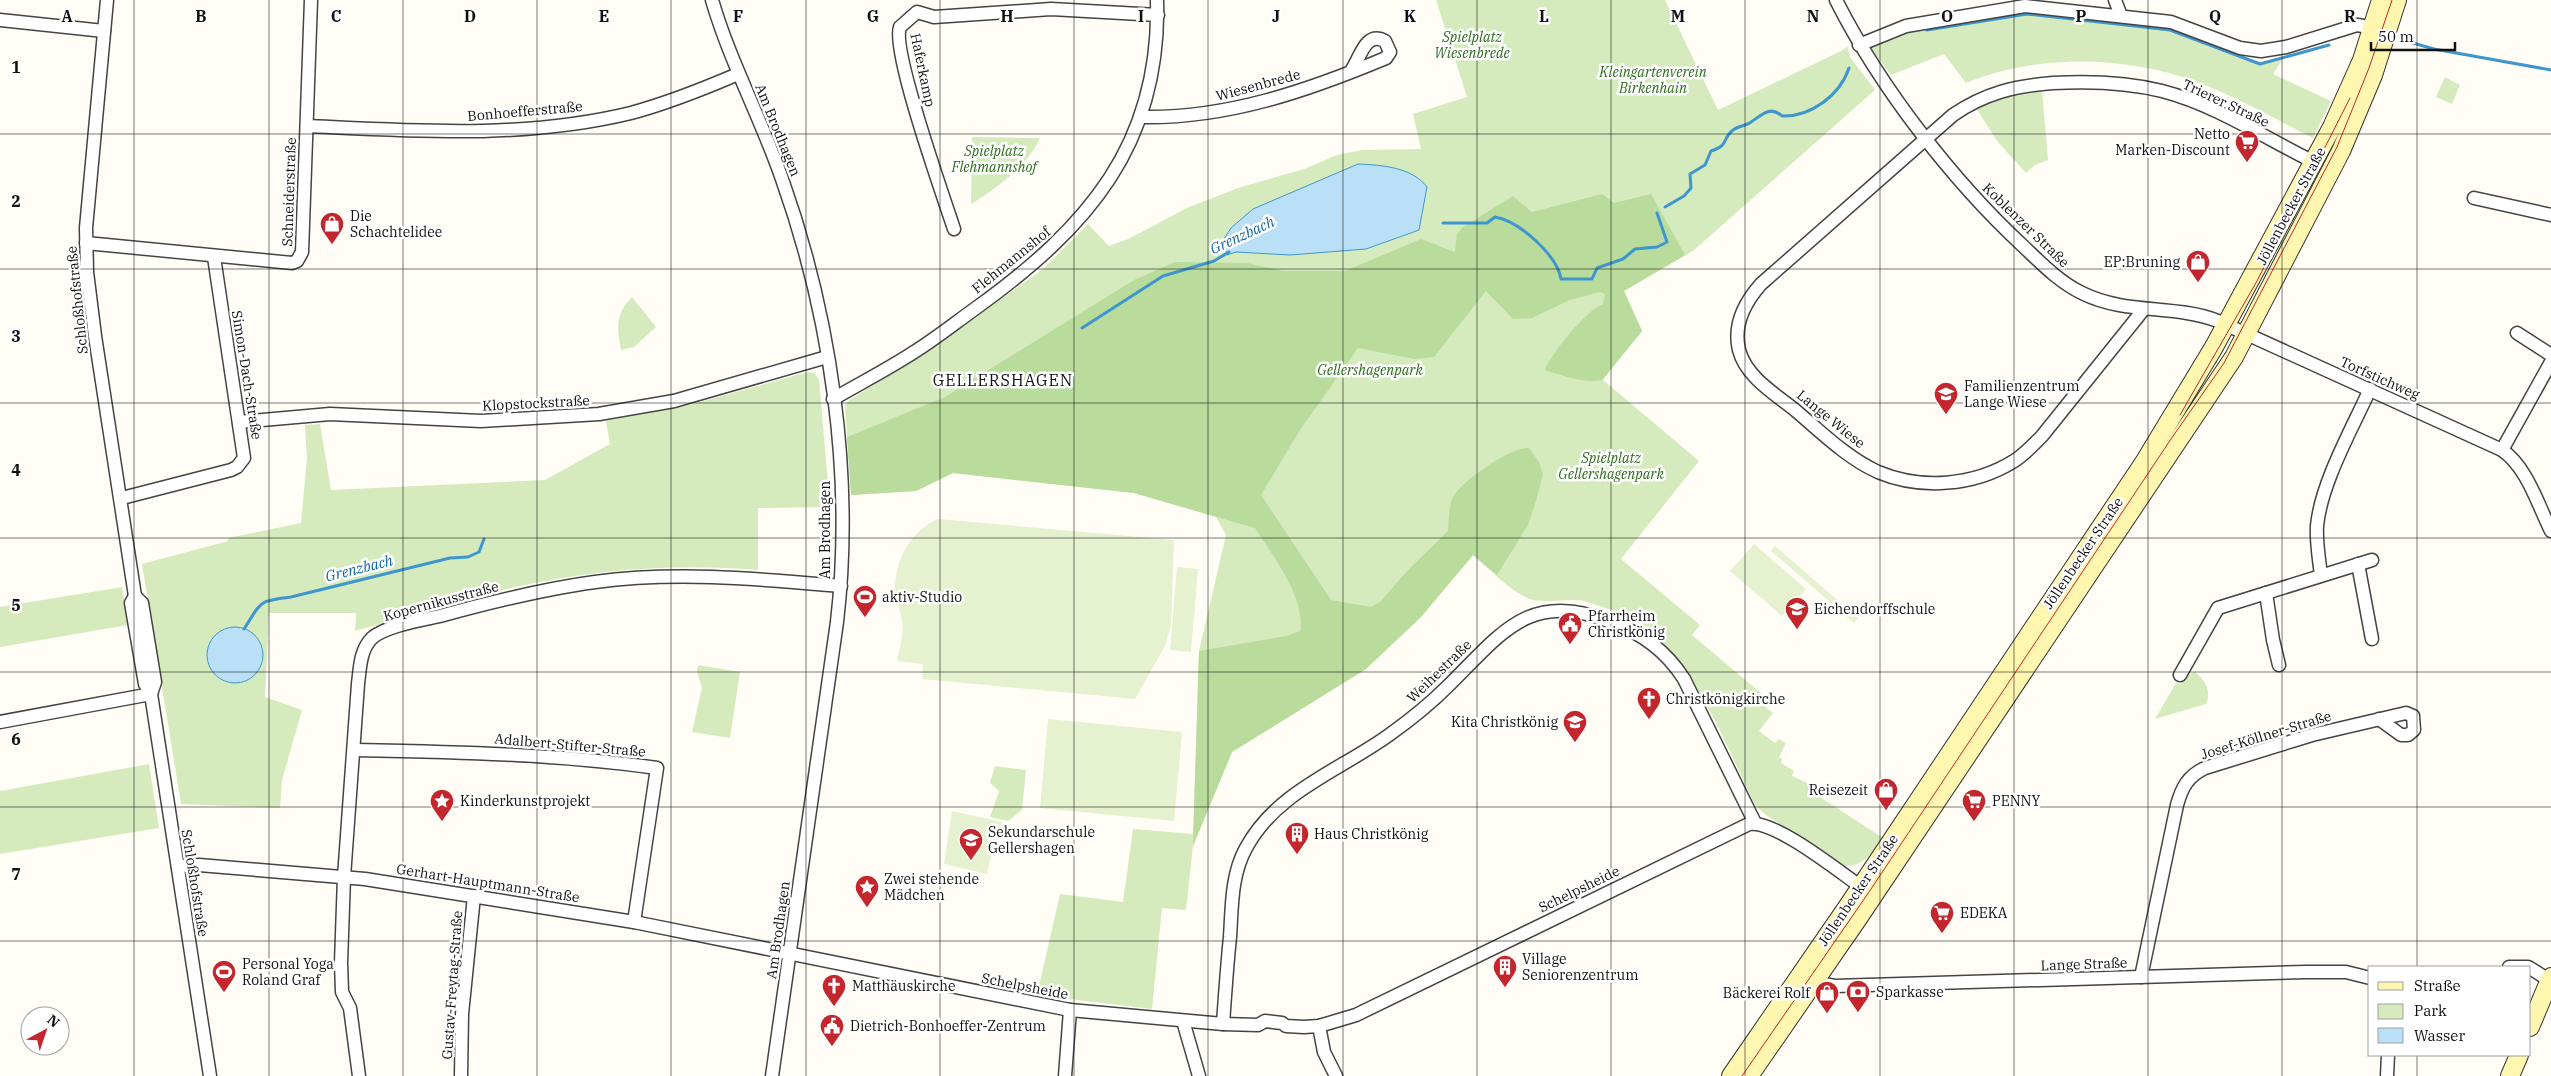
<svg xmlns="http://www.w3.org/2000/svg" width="2551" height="1076" viewBox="0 0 2551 1076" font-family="'IBM Plex Serif',serif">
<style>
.green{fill:#d5ebbd}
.forest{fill:#b9dc9c}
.pitch{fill:#e6f2cf}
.water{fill:#b9e0f7;stroke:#3f96cf}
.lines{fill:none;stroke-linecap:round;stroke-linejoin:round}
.stream{stroke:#3f96cf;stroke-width:3}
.street-casing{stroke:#444;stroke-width:15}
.secondary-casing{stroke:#333;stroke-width:20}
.street{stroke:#fff;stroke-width:12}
.secondary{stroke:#fff6b0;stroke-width:18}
.tram{stroke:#c4262e;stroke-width:1}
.grid{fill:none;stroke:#111;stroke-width:1;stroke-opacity:0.55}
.labels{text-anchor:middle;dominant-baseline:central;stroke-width:5;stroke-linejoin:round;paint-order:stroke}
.park-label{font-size:14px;font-style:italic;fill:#2f6b1f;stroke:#fff}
.street-label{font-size:14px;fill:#111;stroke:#fff}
.poi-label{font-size:14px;fill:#111;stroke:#fff;text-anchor:start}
.water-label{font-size:15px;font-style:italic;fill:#1768a6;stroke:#fff}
.quarter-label{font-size:16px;letter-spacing:1px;fill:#111;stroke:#fff}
.grid-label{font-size:16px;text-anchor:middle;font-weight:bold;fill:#111;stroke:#fff;stroke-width:5;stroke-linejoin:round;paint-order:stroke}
</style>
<rect width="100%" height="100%" fill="#fffdf5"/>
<g class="green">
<path d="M1436,0H1665L1718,110L1843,50L1847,46L1850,57L1875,90L1693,251L1624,291L1642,331L1603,380L1699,461L1621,559L1700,625L1692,635L1761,693L1757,700L1773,713L1759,731L1775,743L1779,739L1786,743L1779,757L1782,759L1781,763L1794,771L1792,776L1822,790L1820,797L1883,838C1872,853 1865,866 1845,866L1766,815L1755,805C1725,744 1693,654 1633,620C1620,612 1605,608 1590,603C1571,596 1553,604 1534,600C1515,596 1488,568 1473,555L1421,617L1366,669L1232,752L1193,846L1186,910L1162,908L1152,1009L1037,995L1060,894L1123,902L1133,829L1193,834L1199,651L1226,535L1216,517L1134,493L953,473L916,491L851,495L845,405L851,399L921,356L1043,269L1088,224L1109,246L1128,239L1189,207L1241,187L1304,169L1337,155L1362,150L1421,149L1413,114L1467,97Z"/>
<path d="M2025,12L2170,27L2261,63L2283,58L2273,74L2331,101L2313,138C2275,119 2237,97 2197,82C2124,55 2037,54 1966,83L1944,54L1891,75L1870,47L1910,31Z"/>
<polygon points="2445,77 2460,85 2452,104 2436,97"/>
<polygon points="2042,91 2048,160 2035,165 2026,173 1997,141 1976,108 1998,99"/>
<path d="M972,137L1040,138C1028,165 996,189 971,204Z"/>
<path d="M632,297L656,327L634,347L621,350C617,328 615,314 632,297Z"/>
<path d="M808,372L814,373L819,379L830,507L758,508V570C679,563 597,569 520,586C464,598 410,615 355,631L356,613H269L265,697L302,710L282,780L280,808L181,804L142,564L228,541V538L301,523L307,458L305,425L320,424L331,490L545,480L610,444L606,421L693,404Z"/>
<polygon points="122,587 128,625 0,647 0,607"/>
<polygon points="698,665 740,672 730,738 692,732 702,688 697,672"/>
<path d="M2194,672C2205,678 2212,692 2206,704L2155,719L2176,683L2181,684L2187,676Z"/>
<polygon points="149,764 159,828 0,854 0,791"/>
<polygon points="995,766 1026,770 1022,810 1008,821 990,817 999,791 990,783"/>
</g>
<path class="forest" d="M1602,194L1614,203L1651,194L1685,255L1624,291L1642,331L1602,380C1585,384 1565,376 1547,371L1545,369C1554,351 1585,311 1603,304L1605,294L1600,292L1570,300L1532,318L1513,319L1486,291L1434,357L1414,359L1358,348L1300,430L1261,495L1331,600L1371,607L1380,602L1407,571L1448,531C1449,520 1448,508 1453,497C1463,480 1511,447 1529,448L1539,462L1543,474L1536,501L1528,525L1497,575L1473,555L1421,617L1366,669L1232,752L1193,846L1199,651L1286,636L1300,631C1306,598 1272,555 1255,528L1134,493L953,473L916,491L851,495L847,437L945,397L1134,280L1175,262L1247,263L1283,271H1345L1421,239L1455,252L1457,234L1463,227L1513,196L1532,212Z"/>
<g class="pitch">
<path d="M938,519L1174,540L1171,625L1165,646L1135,699L922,679L923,664L897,661C899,649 904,634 902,622C901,611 895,600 895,588C895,559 912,530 938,519Z"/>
<polygon points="1754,544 1806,589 1782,616 1730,571"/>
<polygon points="1775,546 1858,618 1854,623 1771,551"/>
<polygon points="1177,567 1198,569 1191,652 1170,650"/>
<polygon points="1048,719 1182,732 1174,821 1040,808"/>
<polygon points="952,811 1002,822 996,851 992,851 987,874 944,864"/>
</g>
<g class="water">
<path d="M1358,164C1381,165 1412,167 1427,187L1419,230L1366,249L1290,255L1236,252L1227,255L1223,240L1231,228L1253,209Z"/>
<circle cx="235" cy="655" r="28"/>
</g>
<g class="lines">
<g class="stream">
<polyline points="1927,30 2027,14 2170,30 2260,64 2329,45"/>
<polyline points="2406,41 2434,49 2551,70"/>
<path d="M1665,207L1684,196L1691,188L1690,174L1705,165L1711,151C1730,145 1722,138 1733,130C1738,126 1746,126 1751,122C1762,115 1770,105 1782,116C1811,117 1840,95 1849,68"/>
<path d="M1443,223H1487L1495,217C1519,221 1557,255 1561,279H1592L1597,268L1623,259L1635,249L1657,247L1667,242L1657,213"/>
<polyline points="1082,328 1163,276 1214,261 1229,252"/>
<path d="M244,629C262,601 258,601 291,597L450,558L468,557L479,552L484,539"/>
</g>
<defs>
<g id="street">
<polyline points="107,0 86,228 87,272 95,336 135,596 142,603 155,682 151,694"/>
<path d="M712,0C730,62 761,118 782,179C831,317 854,476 837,622L772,1076"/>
<path d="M1836,0C1880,87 1952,180 2023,246C2041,263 2059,282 2082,293C2126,315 2174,304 2218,321L2502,450C2527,467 2538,505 2551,531"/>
<polyline points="2115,0 2121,16"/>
<polyline points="0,20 104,31"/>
<polyline points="1859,45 1906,26 2025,6 2171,22 2240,48 2261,51 2286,47 2357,25 2381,29"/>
<path d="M1140,117C1226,119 1307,91 1386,58L1390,52L1385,41C1365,30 1360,59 1351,71"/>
<path d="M307,126C416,131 524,139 631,113C668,103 703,89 738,74"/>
<polyline points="2474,198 2551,215"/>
<path d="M954,229C944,198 891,50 900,27L917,12L934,17L1051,9L1158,15"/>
<polyline points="86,243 292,263 297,261 302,252 311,0"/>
<path d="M2144,309L2042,436C2033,445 2024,455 2014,461C1974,486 1921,490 1878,472C1847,458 1821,432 1795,410C1775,394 1746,377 1739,350C1733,325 1745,302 1761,284L1953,115C1985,93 2015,86 2053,83C2090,81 2126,82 2162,91C2216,105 2265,138 2314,162"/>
<polyline points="2517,333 2551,355"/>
<path d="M833,399C859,384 886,370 911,354C934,340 955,323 976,308C1087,228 1161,145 1157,0"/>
<polyline points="239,422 330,414 481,421 599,414 674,401 827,357"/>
<polyline points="2502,450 2551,362"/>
<polyline points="122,498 231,470 237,467 244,458 214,257"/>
<polyline points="2358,564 2372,639"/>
<path d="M2321,575C2319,559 2316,542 2317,526C2321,483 2352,429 2370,389"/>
<polyline points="2266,593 2273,640 2279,665"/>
<polyline points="135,596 131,603 145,684 151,694 210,1076"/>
<polyline points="2180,675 2218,608 2372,560"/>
<polyline points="0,722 151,694"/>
<path d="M355,750C456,752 557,754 657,768L634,922"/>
<path d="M178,866L199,865L365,879L634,922L1070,1010L1223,1024L1258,1025L1265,1021L1282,1023L1286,1026L1304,1027L1319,1026L1356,1015L1749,824C1775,819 1843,875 1867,891"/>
<polyline points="2509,967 2528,967"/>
<polyline points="2530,968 2549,980"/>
<polyline points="1809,976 1823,984 1835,986 2306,972 2346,972 2370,978"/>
<path d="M2141,977L2177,805C2182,787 2188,776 2205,768L2312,735L2406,713L2413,716L2414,730L2408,735H2401L2379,719"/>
<polyline points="1183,1021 1199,1076"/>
<path d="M1223,1024C1225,995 1227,966 1230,937C1232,907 1231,875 1246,848C1277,791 1339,771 1389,735C1410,720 1430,704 1448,686C1501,634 1529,589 1611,622C1643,634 1666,651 1684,679L1755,823"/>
<polyline points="1319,1026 1324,1052 1336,1076"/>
<path d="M359,1076L350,1008L342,992L341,963L344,877L358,684C360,668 360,650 372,638C385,626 422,620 440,616C491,602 543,589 595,582C677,571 759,579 841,586"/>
<polyline points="461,1076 462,1014 474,896"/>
<polyline points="1065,1076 1070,1010"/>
<polyline points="2387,1076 2388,1055"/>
</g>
<g id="secondary">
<polyline points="2530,1027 2551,977"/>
<polyline points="1731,1076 1848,906 2145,461 2214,347 2332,127 2362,60 2381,0"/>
<polyline points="1749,1076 1859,917 2234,357 2341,151 2373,75 2397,0"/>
<polyline points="2510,1076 2519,1055"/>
</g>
</defs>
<use href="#street" class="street-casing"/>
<use href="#secondary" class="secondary-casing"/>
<use href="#street" class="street"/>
<use href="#secondary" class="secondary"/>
<g class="tram">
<polyline points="2180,415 2257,281 2350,98"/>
<polyline points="1742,1076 1869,892 2171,439 2224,363 2337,147 2369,68 2392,0"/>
</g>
</g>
<path class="grid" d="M134,0V1076M269,0V1076M403,0V1076M537,0V1076M671,0V1076M806,0V1076M940,0V1076M1074,0V1076M1208,0V1076M1343,0V1076M1477,0V1076M1611,0V1076M1745,0V1076M1880,0V1076M2014,0V1076M2148,0V1076M2282,0V1076M2417,0V967M0,134H2551M0,269H2551M0,403H2551M0,538H2551M0,672H2551M0,807H2551M0,941H2551M2417,1055V1076"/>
<defs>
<symbol id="supermarket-pin" viewBox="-11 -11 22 30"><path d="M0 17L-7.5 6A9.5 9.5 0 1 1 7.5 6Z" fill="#c4262e" stroke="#fff"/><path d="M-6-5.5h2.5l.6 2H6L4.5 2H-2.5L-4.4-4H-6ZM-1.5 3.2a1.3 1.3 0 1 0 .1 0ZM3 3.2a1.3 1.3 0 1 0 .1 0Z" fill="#fff"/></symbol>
<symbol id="shop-pin" viewBox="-11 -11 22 30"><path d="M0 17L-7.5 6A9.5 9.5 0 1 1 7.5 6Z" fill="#c4262e" stroke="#fff"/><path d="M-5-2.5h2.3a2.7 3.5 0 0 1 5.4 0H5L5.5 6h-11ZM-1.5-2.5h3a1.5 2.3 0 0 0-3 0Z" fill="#fff"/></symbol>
<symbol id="school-pin" viewBox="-11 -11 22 30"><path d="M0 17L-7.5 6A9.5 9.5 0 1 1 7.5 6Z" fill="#c4262e" stroke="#fff"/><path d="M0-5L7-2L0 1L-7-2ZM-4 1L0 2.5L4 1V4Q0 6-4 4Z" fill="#fff"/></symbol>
<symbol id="stadium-pin" viewBox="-11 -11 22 30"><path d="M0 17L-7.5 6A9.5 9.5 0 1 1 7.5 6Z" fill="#c4262e" stroke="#fff"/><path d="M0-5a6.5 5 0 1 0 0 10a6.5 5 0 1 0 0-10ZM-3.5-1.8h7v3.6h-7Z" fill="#fff"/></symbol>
<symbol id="civic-pin" viewBox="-11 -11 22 30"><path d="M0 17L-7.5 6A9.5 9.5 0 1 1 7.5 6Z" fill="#c4262e" stroke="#fff"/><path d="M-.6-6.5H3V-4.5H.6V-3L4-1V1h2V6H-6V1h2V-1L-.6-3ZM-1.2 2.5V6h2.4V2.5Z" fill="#fff"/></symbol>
<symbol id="church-pin" viewBox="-11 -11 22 30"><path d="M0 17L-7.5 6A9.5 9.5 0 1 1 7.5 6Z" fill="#c4262e" stroke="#fff"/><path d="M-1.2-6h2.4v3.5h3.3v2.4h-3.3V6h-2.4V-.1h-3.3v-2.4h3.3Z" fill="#fff"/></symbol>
<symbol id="sight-pin" viewBox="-11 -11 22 30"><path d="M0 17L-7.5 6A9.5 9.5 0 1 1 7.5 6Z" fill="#c4262e" stroke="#fff"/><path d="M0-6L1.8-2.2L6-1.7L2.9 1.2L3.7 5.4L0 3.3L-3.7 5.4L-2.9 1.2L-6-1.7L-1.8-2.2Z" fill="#fff"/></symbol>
<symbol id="building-pin" viewBox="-11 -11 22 30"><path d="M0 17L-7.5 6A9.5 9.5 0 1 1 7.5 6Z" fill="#c4262e" stroke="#fff"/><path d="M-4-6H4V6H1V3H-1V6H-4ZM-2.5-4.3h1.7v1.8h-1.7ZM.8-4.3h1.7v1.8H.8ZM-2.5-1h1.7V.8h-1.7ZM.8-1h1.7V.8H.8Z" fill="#fff"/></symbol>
<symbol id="bank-pin" viewBox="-11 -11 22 30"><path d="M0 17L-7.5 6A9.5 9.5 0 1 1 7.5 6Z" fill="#c4262e" stroke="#fff"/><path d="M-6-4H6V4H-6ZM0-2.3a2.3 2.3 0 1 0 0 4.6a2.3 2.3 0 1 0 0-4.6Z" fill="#fff"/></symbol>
</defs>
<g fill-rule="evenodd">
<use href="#supermarket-pin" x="2233" y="128" width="28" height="38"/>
<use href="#shop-pin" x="318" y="210" width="28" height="38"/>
<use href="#shop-pin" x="2184" y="248" width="28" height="38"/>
<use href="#school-pin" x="1932" y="380" width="28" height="38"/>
<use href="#stadium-pin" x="851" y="583" width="28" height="38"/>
<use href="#school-pin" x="1783" y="595" width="28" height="38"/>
<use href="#civic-pin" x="1556" y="610" width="28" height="38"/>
<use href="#church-pin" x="1635" y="685" width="28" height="38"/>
<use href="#school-pin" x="1561" y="708" width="28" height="38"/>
<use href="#shop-pin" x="1872" y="776" width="28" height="38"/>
<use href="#sight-pin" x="428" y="787" width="28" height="38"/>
<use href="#supermarket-pin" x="1960" y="787" width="28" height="38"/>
<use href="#building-pin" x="1283" y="820" width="28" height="38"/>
<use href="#school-pin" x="957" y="826" width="28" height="38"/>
<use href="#sight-pin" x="853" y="873" width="28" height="38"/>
<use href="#supermarket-pin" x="1928" y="899" width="28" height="38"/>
<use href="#building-pin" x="1491" y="953" width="28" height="38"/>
<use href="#stadium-pin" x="210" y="958" width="28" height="38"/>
<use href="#church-pin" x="820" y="972" width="28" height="38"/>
<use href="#bank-pin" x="1844" y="978" width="28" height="38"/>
<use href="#shop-pin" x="1813" y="979" width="28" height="38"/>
<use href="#civic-pin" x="818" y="1012" width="28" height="38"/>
</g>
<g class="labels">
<g class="park-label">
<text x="1472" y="37">Spielplatz<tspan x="1472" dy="16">Wiesenbrede</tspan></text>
<text x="1653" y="72">Kleingartenverein<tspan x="1653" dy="16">Birkenhain</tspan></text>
<text x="994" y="151">Spielplatz<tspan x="994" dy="16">Flehmannshof</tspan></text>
<text x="1370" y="370">Gellershagenpark</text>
<text x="1611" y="458">Spielplatz<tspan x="1611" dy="16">Gellershagenpark</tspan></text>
</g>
<g class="street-label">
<text transform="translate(923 70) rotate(78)">Haferkamp</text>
<text transform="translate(1258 85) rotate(-15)">Wiesenbrede</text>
<text transform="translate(2226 103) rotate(25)">Trierer Straße</text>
<text transform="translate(525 111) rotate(-5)">Bonhoefferstraße</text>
<text transform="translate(778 130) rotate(68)">Am Brodhagen</text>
<text transform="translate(289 192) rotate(-88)">Schneiderstraße</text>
<text transform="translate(2291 206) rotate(-62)">Jöllenbecker Straße</text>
<text transform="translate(2026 225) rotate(44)">Koblenzer Straße</text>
<text transform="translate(1011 260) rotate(-39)">Flehmannshof</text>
<text transform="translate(77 300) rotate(-96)">Schloßhofstraße</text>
<text transform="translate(247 375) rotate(81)">Simon-Dach-Straße</text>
<text transform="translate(2380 378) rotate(24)">Torfstichweg</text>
<text transform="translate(536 403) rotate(-3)">Klopstockstraße</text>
<text transform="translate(1831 419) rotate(39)">Lange Wiese</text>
<text transform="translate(825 530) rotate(-90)">Am Brodhagen</text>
<text transform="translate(2083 553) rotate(-56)">Jöllenbecker Straße</text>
<text transform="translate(441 601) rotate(-15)">Kopernikusstraße</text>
<text transform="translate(1439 671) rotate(-44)">Weihestraße</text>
<text transform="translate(2266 735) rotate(-17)">Josef-Köllner-Straße</text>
<text transform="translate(570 745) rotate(5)">Adalbert-Stifter-Straße</text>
<text transform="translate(195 883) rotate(81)">Schloßhofstraße</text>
<text transform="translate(488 883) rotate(9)">Gerhart-Hauptmann-Straße</text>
<text transform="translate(1579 889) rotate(-26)">Schelpsheide</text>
<text transform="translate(1858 890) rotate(-56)">Jöllenbecker Straße</text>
<text transform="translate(778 930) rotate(-82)">Am Brodhagen</text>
<text transform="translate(2084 964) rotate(-2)">Lange Straße</text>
<text transform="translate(452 985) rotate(-86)">Gustav-Freytag-Straße</text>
<text transform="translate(1025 986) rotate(11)">Schelpsheide</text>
</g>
<g class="poi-label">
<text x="2230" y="134" text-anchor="end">Netto<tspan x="2230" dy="16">Marken-Discount</tspan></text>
<text x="350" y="216">Die<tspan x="350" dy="16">Schachtelidee</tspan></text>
<text x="2180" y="262" text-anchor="end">EP:Bruning</text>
<text x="1964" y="386">Familienzentrum<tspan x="1964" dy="16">Lange Wiese</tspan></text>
<text x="882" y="597">aktiv-Studio</text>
<text x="1814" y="609">Eichendorffschule</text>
<text x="1588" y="616">Pfarrheim<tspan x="1588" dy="16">Christkönig</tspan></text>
<text x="1666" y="699">Christkönigkirche</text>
<text x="1558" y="722" text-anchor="end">Kita Christkönig</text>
<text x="1868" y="790" text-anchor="end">Reisezeit</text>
<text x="460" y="801">Kinderkunstprojekt</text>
<text x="1992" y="801">PENNY</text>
<text x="988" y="832">Sekundarschule<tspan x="988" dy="16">Gellershagen</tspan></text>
<text x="1314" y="834">Haus Christkönig</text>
<text x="884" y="879">Zwei stehende<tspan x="884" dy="16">Mädchen</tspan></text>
<text x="1960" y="913">EDEKA</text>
<text x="1522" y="959">Village<tspan x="1522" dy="16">Seniorenzentrum</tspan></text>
<text x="242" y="964">Personal Yoga<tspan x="242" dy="16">Roland Graf</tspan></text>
<text x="852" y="986">Matthäuskirche</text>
<text x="1876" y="992">Sparkasse</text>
<text x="1810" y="993" text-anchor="end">Bäckerei Rolf</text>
<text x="850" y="1026">Dietrich-Bonhoeffer-Zentrum</text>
</g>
<g class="water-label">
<text transform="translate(1242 235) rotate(-25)">Grenzbach</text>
<text transform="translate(359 568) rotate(-14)">Grenzbach</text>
</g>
<g class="quarter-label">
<text x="1003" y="380">GELLERSHAGEN</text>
</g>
</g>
<g class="grid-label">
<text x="67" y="22">A</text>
<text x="201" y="22">B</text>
<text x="336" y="22">C</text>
<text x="470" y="22">D</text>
<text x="604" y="22">E</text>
<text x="738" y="22">F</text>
<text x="873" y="22">G</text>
<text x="1007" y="22">H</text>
<text x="1141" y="22">I</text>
<text x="1276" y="22">J</text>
<text x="1410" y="22">K</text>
<text x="1544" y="22">L</text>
<text x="1678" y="22">M</text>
<text x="1813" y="22">N</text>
<text x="1947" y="22">O</text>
<text x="2081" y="22">P</text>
<text x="2215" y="22">Q</text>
<text x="2350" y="22">R</text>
<text x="16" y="73">1</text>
<text x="16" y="207">2</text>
<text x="16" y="342">3</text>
<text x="16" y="476">4</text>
<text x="16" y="611">5</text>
<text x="16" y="745">6</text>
<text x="16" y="880">7</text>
</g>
<rect x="2368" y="966" width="162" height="90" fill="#ffffff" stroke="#a0a0a0"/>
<rect x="2378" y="982" width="25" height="8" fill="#fff6b0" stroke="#a0a0a0"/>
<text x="2414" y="991" font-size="15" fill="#111111">Straße</text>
<rect x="2378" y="1004" width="25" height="15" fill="#d5ebbd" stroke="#a0a0a0"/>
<text x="2414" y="1016" font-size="15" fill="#111111">Park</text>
<rect x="2378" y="1028" width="25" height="15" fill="#b9e0f7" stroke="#a0a0a0"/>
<text x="2414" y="1041" font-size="15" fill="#111111">Wasser</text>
<g transform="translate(45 1031) rotate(40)"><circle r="24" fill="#ffffff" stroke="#a0a0a0"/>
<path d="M0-4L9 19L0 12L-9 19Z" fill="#c4262e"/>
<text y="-8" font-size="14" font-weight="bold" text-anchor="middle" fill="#111111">N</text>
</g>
<path d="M2371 42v8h84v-8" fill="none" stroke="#111111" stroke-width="2.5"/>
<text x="2378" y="42" font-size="15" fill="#111111" stroke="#ffffff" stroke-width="4" paint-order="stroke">50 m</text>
</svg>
